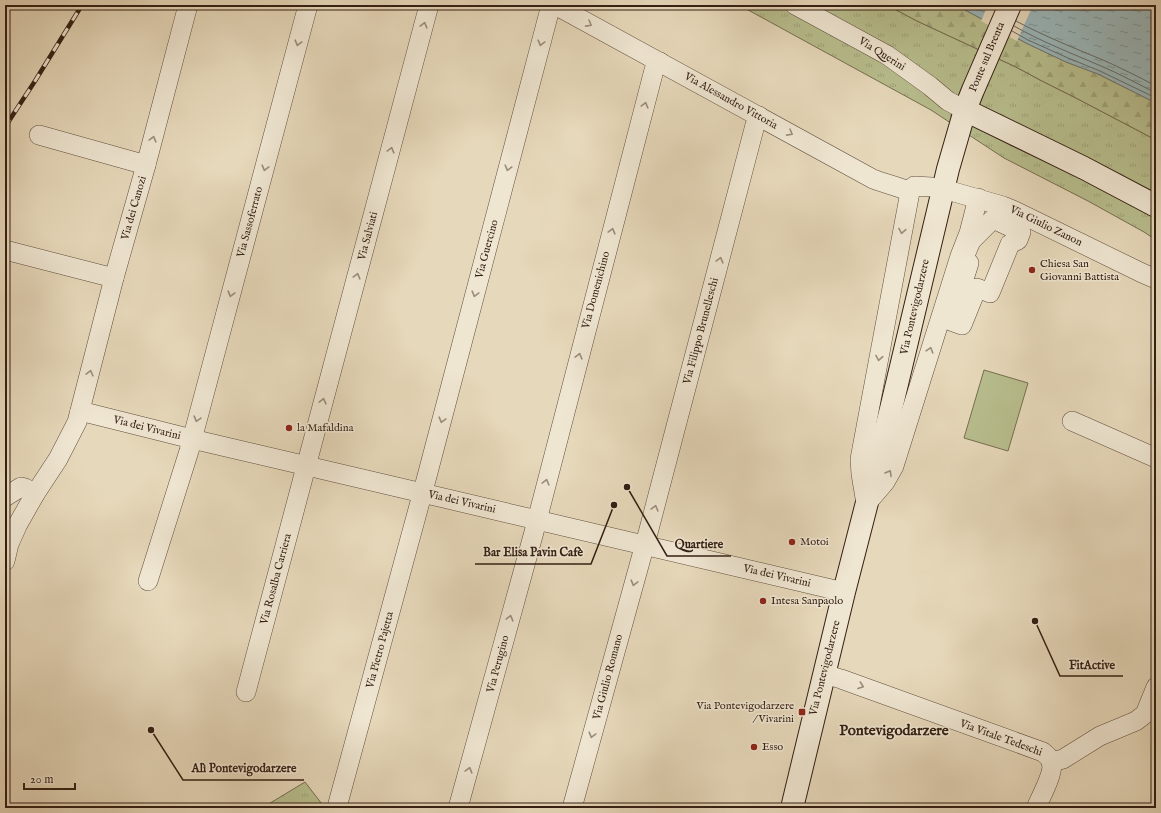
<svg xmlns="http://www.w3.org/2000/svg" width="1161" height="813" viewBox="0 0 1161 813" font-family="'IM FELL English',serif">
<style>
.grass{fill:url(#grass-tufts);stroke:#766e50}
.forest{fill:url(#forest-firs);stroke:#766e50}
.pitch{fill:#b8be8e;stroke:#766e50}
.water{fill:url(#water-ripples);stroke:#717a77}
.pier{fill:#e6d8ba}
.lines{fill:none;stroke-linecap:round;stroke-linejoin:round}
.shore{stroke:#676b66;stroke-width:1}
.street-casing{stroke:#604d3d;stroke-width:20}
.secondary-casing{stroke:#341f13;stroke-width:24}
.street{stroke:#efe6d2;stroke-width:19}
.secondary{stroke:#efe6d2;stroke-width:22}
.rail-casing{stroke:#341f13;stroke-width:4.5}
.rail{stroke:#efe6d2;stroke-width:3;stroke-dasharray:9;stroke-linecap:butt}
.oneway{stroke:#9b8c7c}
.poi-dot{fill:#8f2418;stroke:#efe6d2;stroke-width:1.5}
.labels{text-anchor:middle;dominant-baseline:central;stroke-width:3;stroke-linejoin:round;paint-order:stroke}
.street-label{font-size:11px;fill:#341f13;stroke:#efe6d2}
.poi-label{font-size:11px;fill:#341f13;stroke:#efe6d2;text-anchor:start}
.district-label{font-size:15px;font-weight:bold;fill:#341f13;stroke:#efe6d2}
.leader{fill:none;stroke:#341f13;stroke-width:1.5}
.callout-dot{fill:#341f13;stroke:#efe6d2;stroke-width:1.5}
.callout-label{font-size:12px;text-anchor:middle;font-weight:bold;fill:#341f13;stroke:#efe6d2;stroke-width:3;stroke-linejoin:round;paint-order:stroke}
</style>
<defs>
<pattern id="grass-tufts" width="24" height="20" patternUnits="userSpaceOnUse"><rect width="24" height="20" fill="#b8be8e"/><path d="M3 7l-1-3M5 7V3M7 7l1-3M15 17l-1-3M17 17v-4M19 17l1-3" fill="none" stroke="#9fa37a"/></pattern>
<pattern id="forest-firs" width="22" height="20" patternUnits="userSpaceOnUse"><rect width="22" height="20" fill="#b8be8e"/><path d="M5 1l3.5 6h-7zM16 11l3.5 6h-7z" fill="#9fa37a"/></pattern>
<pattern id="water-ripples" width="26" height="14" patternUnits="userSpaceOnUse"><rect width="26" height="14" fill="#9ab7ba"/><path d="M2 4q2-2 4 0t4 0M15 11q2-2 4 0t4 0" fill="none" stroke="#7e9496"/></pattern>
</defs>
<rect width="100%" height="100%" fill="#e6d8ba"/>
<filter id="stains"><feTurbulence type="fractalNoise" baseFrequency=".005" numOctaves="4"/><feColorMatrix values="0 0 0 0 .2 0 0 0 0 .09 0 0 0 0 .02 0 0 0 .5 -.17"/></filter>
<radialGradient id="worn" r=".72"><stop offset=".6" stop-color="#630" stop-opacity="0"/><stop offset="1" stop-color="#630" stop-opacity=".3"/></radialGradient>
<g class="grass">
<polygon points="739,5 887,5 917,21 1016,67 1040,80 1074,97 1156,140 1156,240 1144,232 1088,201 1004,158 931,110"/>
<polygon points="305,782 325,808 262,808"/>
</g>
<polygon class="forest" points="887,5 956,5 1026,43 1066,62 1098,74 1156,103 1156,140 1074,97 1040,80 1016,67 917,21"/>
<polygon class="pitch" points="984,370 1028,383 1008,451 964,438"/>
<polygon class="water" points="956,5 1156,5 1156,103 1098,74 1066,62 1026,43"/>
<polygon class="pier" points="988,5 1033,5 1017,41 981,21"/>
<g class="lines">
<g class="shore">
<path d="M1016,21C1044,36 1074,48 1103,60C1121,68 1139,77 1156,86"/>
<path d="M1014,26C1042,42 1071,53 1101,66C1120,74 1138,84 1156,93"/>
<polyline points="1012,31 1028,40 1068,58 1100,71 1156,98"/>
</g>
<defs>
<g id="street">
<path d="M555,5L873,179C885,184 898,186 910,192"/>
<polyline points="795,5 887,55 930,86 948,101 965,110"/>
<polyline points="39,135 146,165"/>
<polyline points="954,192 1003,206 1013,210 1142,273 1156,279"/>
<polygon points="993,219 1021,232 1018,240 1010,244 990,293 977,288 962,325 951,321 969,263 963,260 971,241"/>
<polyline points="5,250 114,278"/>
<polyline points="80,411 192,439 844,592"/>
<polyline points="1072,421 1156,458"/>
<polyline points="5,497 21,487 25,488 35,494"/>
<polyline points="867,503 885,482 894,466 960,256 969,233 978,198"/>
<polyline points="866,504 861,474 860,459 910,192 912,188 914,186 932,187"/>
<polyline points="5,561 9,544 18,524 35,494 58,459 77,422 114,278 146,165 188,5"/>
<polyline points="148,581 189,451 308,5"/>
<path d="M824,674L841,679L1043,752C1046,755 1050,757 1051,762C1055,772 1040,798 1036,808"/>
<polyline points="246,692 429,5"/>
<polyline points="1051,762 1063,759 1100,736 1136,721 1145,714 1156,687"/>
<polyline points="338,808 337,807 426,480 551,5"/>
<polyline points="458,808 534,532 654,70 660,62"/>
<polyline points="572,808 648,533 755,125 759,116"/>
</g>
<g id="secondary">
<polyline points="965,110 1084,168 1156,206"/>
<polyline points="792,808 844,592 891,409 948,169 965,110 973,90 1010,5"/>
</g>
</defs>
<use href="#street" class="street-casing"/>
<use href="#secondary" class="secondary-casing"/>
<use href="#street" class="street"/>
<use href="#secondary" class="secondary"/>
<defs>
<polyline id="rail" points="5,127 35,81 82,5"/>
</defs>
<use href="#rail" class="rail-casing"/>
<use href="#rail" class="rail"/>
</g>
<defs><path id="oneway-chevron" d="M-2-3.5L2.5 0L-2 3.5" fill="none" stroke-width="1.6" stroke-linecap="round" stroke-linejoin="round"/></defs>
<g class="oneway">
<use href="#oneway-chevron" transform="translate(589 24) rotate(29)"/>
<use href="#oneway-chevron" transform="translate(424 25) rotate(-75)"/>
<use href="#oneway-chevron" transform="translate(298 43) rotate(105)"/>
<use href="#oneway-chevron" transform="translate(541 43) rotate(105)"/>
<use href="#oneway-chevron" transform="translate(645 105) rotate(-75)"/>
<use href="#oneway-chevron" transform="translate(790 133) rotate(29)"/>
<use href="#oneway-chevron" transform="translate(153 139) rotate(-75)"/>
<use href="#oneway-chevron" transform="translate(391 150) rotate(-75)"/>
<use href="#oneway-chevron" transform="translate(265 168) rotate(105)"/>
<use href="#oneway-chevron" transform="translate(508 168) rotate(105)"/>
<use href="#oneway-chevron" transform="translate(612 231) rotate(-75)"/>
<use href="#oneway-chevron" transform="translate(902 231) rotate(100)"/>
<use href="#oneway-chevron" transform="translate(720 260) rotate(-75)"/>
<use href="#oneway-chevron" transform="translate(357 276) rotate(-75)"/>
<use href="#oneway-chevron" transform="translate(231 294) rotate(105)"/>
<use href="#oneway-chevron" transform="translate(475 294) rotate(105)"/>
<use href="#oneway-chevron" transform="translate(930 350) rotate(-73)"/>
<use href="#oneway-chevron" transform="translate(579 356) rotate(-75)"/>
<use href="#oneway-chevron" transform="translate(879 358) rotate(100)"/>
<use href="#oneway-chevron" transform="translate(90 373) rotate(-76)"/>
<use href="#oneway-chevron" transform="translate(323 401) rotate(-75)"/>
<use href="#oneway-chevron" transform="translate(197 419) rotate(106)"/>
<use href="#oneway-chevron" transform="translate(442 420) rotate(105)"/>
<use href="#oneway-chevron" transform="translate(889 473) rotate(-60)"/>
<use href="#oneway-chevron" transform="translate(546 482) rotate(-75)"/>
<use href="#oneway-chevron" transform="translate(655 508) rotate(-75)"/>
<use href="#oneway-chevron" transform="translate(634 583) rotate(105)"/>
<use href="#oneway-chevron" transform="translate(510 618) rotate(-75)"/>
<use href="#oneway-chevron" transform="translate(861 686) rotate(20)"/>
<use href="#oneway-chevron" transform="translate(592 735) rotate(105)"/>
<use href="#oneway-chevron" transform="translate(469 770) rotate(-75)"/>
</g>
<g class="poi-dot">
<circle cx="1032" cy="270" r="4"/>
<circle cx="289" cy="428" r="4"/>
<circle cx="792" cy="542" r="4"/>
<circle cx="763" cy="601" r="4"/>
<rect x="798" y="708" width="8" height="8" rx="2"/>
<circle cx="754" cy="747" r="4"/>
</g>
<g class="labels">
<g class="street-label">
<text transform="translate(882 54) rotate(32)">Via Querini</text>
<text transform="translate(987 57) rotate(-67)">Ponte sul Brenta</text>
<text transform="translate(731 101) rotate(29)">Via Alessandro Vittoria</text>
<text transform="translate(134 208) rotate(-74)">Via dei Canozi</text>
<text transform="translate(250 222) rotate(-75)">Via Sassoferrato</text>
<text transform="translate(1046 226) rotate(26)">Via Giulio Zanon</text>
<text transform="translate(368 236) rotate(-75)">Via Salviati</text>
<text transform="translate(487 249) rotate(-75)">Via Guercino</text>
<text transform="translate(596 290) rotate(-75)">Via Domenichino</text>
<text transform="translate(915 307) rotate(-77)">Via Pontevigodarzere</text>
<text transform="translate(701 331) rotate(-75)">Via Filippo Brunelleschi</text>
<text transform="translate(147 428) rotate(14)">Via dei Vivarini</text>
<text transform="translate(462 502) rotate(13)">Via dei Vivarini</text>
<text transform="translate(777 576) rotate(13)">Via dei Vivarini</text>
<text transform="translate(276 579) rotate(-75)">Via Rosalba Carriera</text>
<text transform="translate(380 650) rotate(-75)">Via Pietro Pajetta</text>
<text transform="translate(498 664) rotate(-75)">Via Perugino</text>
<text transform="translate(825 668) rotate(-76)">Via Pontevigodarzere</text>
<text transform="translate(608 677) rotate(-75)">Via Giulio Romano</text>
<text transform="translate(1001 738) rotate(20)">Via Vitale Tedeschi</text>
</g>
<g class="poi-label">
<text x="1040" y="264">Chiesa San<tspan x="1040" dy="13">Giovanni Battista</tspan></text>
<text x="297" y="428">la Mafaldina</text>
<text x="800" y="542">Motoi</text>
<text x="771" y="601">Intesa Sanpaolo</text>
<text x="794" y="706" text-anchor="end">Via Pontevigodarzere<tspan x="794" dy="13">/ Vivarini</tspan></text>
<text x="762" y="747">Esso</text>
</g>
<g class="district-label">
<text x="894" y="730">Pontevigodarzere</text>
</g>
</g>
<path class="leader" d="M627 487L667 556H731M614 505L591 564H475M1035 621L1060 676H1123M151 730L183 780H304"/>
<g class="callout-dot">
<circle cx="627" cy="487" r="4"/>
<circle cx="614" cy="505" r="4"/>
<circle cx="1035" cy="621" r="4"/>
<circle cx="151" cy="730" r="4"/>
</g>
<g class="callout-label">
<text x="699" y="548">Quartiere</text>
<text x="533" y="556">Bar Elisa Pavin Cafè</text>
<text x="1092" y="669">FitActive</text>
<text x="244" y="772">Alì Pontevigodarzere</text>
</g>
<rect width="1161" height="813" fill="none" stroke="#e6d8ba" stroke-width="20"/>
<rect x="6" y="6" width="1149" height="801" fill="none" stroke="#341f13" stroke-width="2"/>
<rect x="10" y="10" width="1141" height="793" fill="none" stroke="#341f13"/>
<path d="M24 783v6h51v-6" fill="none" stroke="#341f13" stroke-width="2"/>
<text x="30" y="783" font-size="12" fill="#341f13" stroke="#efe6d2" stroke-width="3" paint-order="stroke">20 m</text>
<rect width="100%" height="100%" filter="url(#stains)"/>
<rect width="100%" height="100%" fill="url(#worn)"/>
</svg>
